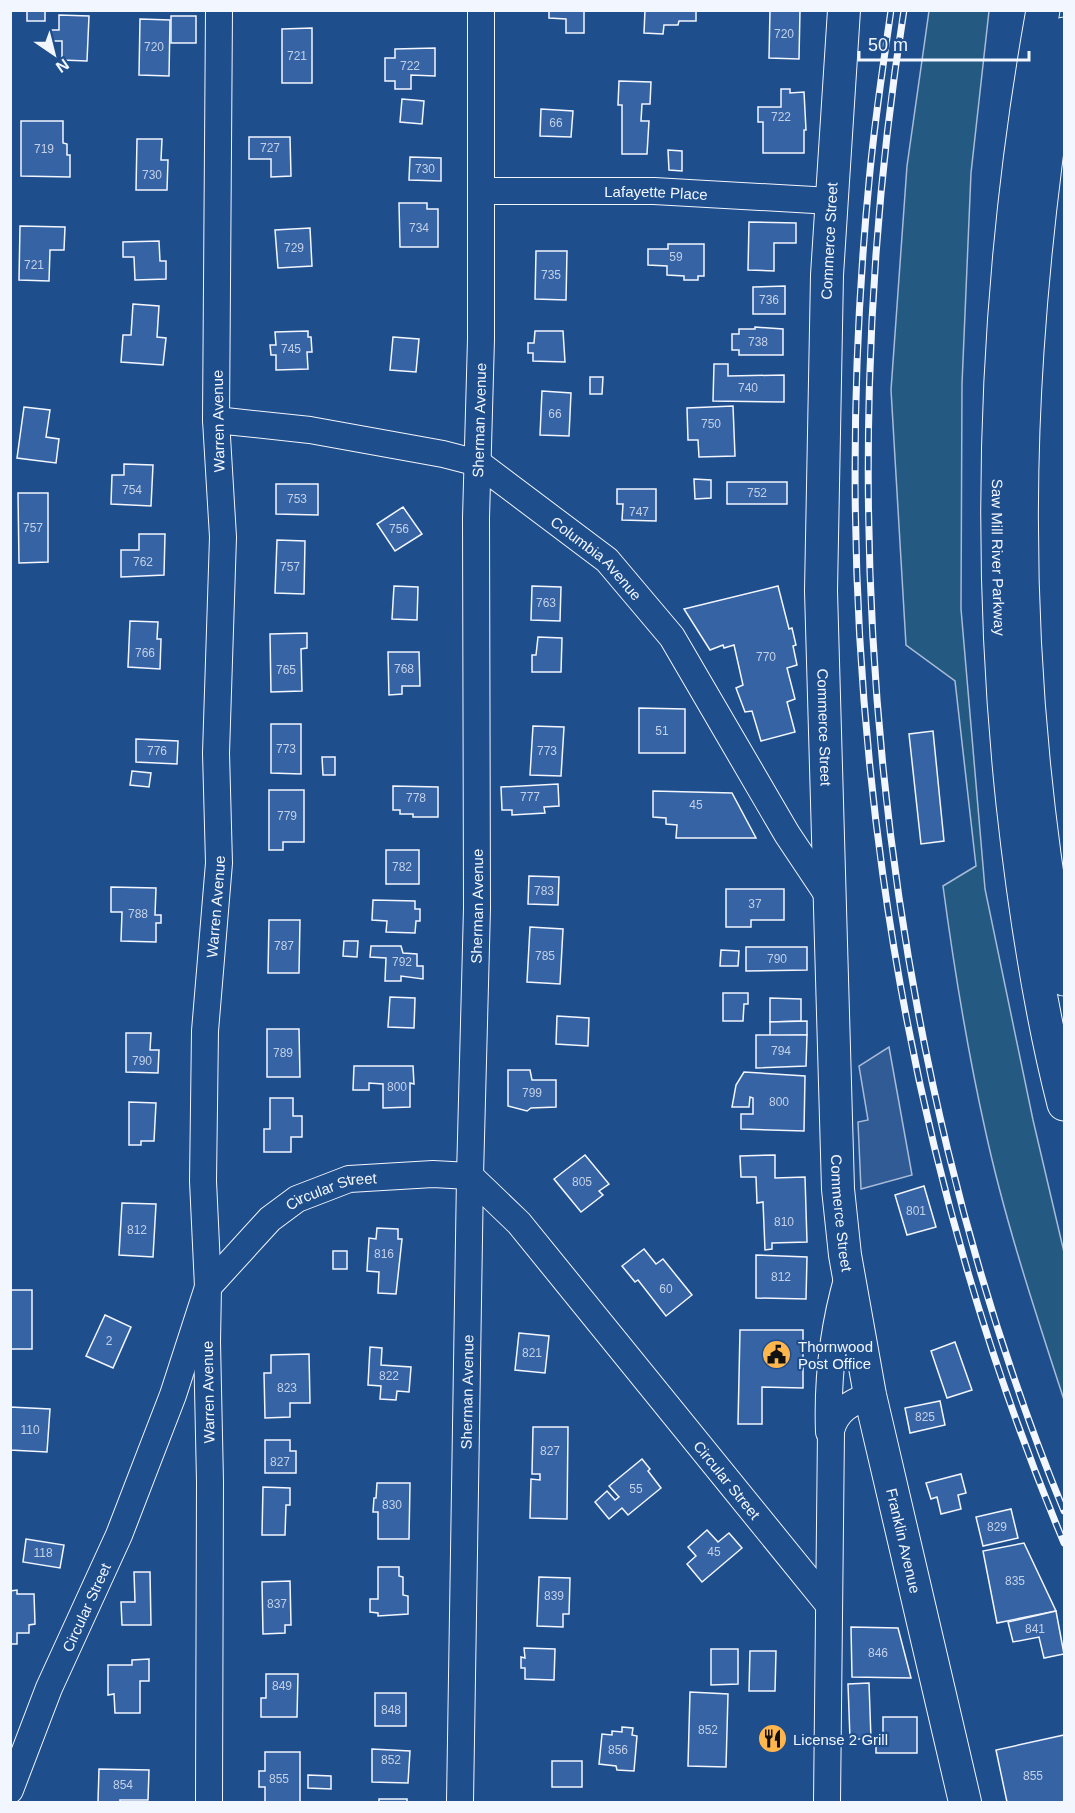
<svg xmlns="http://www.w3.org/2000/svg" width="1075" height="1813" viewBox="0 0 1075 1813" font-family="Helvetica,sans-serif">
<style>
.green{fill:#245a82;stroke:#a8bbd7;stroke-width:1.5}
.parking{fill:#305b95;stroke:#a8bbd7;stroke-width:1.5}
.building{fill:#3563a3;stroke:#f2f6ff;stroke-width:1.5}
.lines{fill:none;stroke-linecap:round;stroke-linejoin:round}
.minor-casing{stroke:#f2f6ff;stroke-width:28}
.major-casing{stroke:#f2f6ff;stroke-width:34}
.highway-casing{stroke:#f2f6ff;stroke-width:35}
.minor{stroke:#1f4e8c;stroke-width:26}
.major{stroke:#1f4e8c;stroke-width:32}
.highway{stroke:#1f4e8c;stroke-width:33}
.rail-casing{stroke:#f2f6ff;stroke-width:7}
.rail{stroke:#1f4e8c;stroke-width:4.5;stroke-dasharray:14;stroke-linecap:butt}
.labels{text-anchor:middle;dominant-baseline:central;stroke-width:4.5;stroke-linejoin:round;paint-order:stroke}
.number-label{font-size:12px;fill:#c3d1e8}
.street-label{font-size:15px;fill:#f2f6ff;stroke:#1f4e8c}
.poi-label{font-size:15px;fill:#f2f6ff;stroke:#1f4e8c;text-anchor:start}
</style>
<rect width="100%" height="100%" fill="#1f4e8c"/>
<path class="green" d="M929,11H989L971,173L962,384L961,609L985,889L1033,1120L1064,1252V1400C1035,1311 1005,1221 985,1129C967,1048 954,968 943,886L976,866L955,681L906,645L891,390L907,166Z"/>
<polygon class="parking" points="889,1047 912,1175 861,1189 858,1122 868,1120 859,1066"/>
<g class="building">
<rect x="27" y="10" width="18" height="11"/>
<polygon points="549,10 584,10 584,33 566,33 566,19 549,18"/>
<polygon points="645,10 696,10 696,21 679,21 678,25 664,25 663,34 644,33"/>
<polygon points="770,10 800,10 799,59 769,58"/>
<polygon points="59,15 89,16 87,61 62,60 62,41 51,41 51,30 59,30"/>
<rect x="171" y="16" width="25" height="27"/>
<polygon points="140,19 170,20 169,76 139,75"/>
<polygon points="312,28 312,83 282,83 282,29"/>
<polygon points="435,48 435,76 411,75 411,89 395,89 395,81 385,81 385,58 395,58 395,49"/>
<polygon points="619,81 651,82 650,104 642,104 641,121 649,121 647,154 622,154 622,105 618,105"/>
<polygon points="781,89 790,89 790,93 804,92 806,130 804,130 804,153 763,153 763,122 758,122 758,107 781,107"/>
<polygon points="402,99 424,101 422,124 400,122"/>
<polygon points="541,109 573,111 571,137 540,136"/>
<polygon points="21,121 63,121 63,143 67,144 67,155 70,155 70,177 21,176"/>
<polygon points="249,137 290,137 291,176 271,177 271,159 249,159"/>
<polygon points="137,139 162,139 161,160 168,160 167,190 136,190"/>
<polygon points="668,150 682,151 682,171 669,170"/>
<polygon points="410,157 441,158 441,181 409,180"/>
<polygon points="399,203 427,203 427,209 438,209 438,247 400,247"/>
<polygon points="749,222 796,223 796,243 774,243 774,271 748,270"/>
<polygon points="20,226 65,227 64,250 50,250 49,281 19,280"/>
<polygon points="310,228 312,266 278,268 275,230"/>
<polygon points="159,241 160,261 166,261 166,279 135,280 134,257 123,257 123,242"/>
<polygon points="668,244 704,244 704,276 698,276 698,280 684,280 684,276 667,275 667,266 648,265 648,249 668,249"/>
<polygon points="536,251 567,251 566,300 535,299"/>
<polygon points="785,286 785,314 753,314 753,287"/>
<polygon points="133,304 159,306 157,337 166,338 163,365 121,362 123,335 131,335"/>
<polygon points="755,327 783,329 783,355 739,355 739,350 732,350 732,334 739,334 739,329 755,329"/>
<polygon points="308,331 308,337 311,337 312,352 307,352 308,369 276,370 276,355 271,355 270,345 276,345 275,332"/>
<polygon points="535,331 563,331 565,362 533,361 533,353 528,353 528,343 534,343"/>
<polygon points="393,337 419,339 416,372 390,370"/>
<polygon points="714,364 728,364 728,376 784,375 784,402 713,401"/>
<polygon points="590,377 603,377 602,394 590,394"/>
<polygon points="542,391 571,393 569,436 540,435"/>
<polygon points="733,406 735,456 699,457 698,440 688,440 687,408"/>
<polygon points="24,407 50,410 46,437 59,439 56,463 17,458"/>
<polygon points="124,464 153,465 151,506 111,504 112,475 124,475"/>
<polygon points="694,479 711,480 711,498 695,499"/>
<rect x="727" y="482" width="60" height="22"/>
<polygon points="276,484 318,484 318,515 276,514"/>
<polygon points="617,489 656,489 656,521 622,520 623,504 617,504"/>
<polygon points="18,493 48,493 48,562 19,563"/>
<polygon points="403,507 422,534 395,551 377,524"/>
<polygon points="139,534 165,534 164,575 121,577 121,550 139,550"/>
<polygon points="277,540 305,541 304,594 275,593"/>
<polygon points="394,586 418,587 417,620 392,619"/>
<polygon points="532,586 561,587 560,621 531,620"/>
<polygon points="778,586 789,629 792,628 796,645 793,646 797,665 787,668 795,699 787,702 795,732 761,741 752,711 745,712 736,688 743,685 734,645 724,648 723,645 710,650 684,609"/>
<polygon points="130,621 158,622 157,639 161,639 160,669 128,667"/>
<polygon points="307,633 307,648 301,649 302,691 271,692 270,634"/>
<polygon points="538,637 562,638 561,672 532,672 532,655 536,655"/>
<polygon points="388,652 419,652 420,686 402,686 402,694 389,695"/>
<polygon points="639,708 685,709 685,753 639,753"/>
<polygon points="271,724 301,724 301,774 271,773"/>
<polygon points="533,726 564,727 561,776 530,775"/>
<polygon points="933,731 944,841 921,844 909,734"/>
<polygon points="136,739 178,741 177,764 136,762"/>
<polygon points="322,757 335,757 335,775 323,775"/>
<polygon points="132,771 151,773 149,787 130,785"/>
<polygon points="558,784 559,806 544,807 545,813 512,815 512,810 502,810 501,787"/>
<polygon points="393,786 438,787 438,817 413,817 413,814 400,814 400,810 393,810"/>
<polygon points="269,790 304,790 304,842 283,842 283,850 269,850"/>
<polygon points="653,791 732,793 756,838 676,838 677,825 666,824 666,818 653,817"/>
<rect x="386" y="850" width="33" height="34"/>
<polygon points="529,876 559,877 558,905 528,904"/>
<polygon points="111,887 156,888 155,915 161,915 161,923 156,923 156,942 121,941 122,912 111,912"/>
<polygon points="726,889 784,889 784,920 751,920 751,927 726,927"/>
<polygon points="373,900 415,901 415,909 420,909 420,921 416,921 415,933 386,932 387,921 372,920"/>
<polygon points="269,920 300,920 299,973 268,973"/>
<polygon points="530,927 563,929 560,984 527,982"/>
<polygon points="344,941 358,941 357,957 343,956"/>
<polygon points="371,946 401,946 403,953 417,954 417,966 423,966 423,979 401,976 401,981 385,981 386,958 370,957"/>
<polygon points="746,947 807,947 807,970 746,971"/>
<polygon points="721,950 739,951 738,966 720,966"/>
<polygon points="723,993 748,993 748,1004 744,1004 743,1021 723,1021"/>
<polygon points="390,997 415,998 414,1028 388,1027"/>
<polygon points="770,998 801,999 801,1021 770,1022"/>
<polygon points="557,1016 589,1018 588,1046 556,1044"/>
<polygon points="807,1021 807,1035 770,1036 770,1022"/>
<polygon points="267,1029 299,1029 300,1077 267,1077"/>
<polygon points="126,1033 151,1033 150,1050 159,1050 158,1073 126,1072"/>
<polygon points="756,1035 807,1035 806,1066 756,1068"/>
<polygon points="354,1066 413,1066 414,1084 410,1083 410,1107 383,1108 383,1084 369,1083 369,1090 353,1090"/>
<polygon points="508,1070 530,1070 532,1080 556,1080 556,1107 531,1108 527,1111 508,1106"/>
<polygon points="744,1072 805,1076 804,1131 741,1129 741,1114 753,1114 753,1098 750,1097 749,1107 732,1107 736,1085"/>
<polygon points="270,1098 293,1098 293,1116 302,1116 302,1137 291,1137 291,1152 264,1152 264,1129 270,1129"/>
<polygon points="129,1102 156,1103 154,1141 141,1141 141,1145 129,1145"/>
<polygon points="585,1155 609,1184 599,1191 603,1195 581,1212 554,1179"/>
<polygon points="775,1155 775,1178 805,1177 807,1242 772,1243 772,1249 765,1250 763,1202 757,1203 756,1177 741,1177 740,1156"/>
<polygon points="924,1186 936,1227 907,1235 895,1195"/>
<polygon points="122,1203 156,1204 153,1257 119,1255"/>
<polygon points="377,1228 398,1229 398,1239 402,1239 396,1294 378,1293 379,1272 367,1271 369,1238 376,1239"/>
<polygon points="644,1249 656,1264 663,1259 692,1295 666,1316 638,1280 635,1282 622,1266"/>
<rect x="333" y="1251" width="14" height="18"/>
<polygon points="756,1255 807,1257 806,1299 756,1298"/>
<rect x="10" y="1290" width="22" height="59"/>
<polygon points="105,1315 131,1327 113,1368 86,1356"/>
<polygon points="740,1330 803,1330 803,1388 762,1387 762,1424 738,1424"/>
<polygon points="519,1333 549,1336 545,1373 515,1370"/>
<polygon points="955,1342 972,1390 947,1398 931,1351"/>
<polygon points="370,1347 382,1348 381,1365 411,1367 409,1392 397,1391 396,1400 380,1399 381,1386 368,1385"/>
<polygon points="309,1354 310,1403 290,1403 290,1417 265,1418 264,1373 271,1373 271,1355"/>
<polygon points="940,1401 945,1425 910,1433 905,1408"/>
<polygon points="10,1407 50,1409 47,1452 10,1450"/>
<polygon points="533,1427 568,1427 567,1519 530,1518 531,1479 540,1480 540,1474 532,1474"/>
<polygon points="265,1440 290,1440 290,1451 296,1451 296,1473 265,1473"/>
<polygon points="642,1459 650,1469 648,1471 661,1488 628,1515 622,1508 609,1519 595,1502 607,1491 615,1500 619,1497 609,1486"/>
<polygon points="961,1474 966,1493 958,1495 961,1509 941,1514 937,1497 931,1499 926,1483"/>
<polygon points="377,1483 410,1483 409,1539 378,1539 378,1512 373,1512 374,1498 376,1498"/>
<polygon points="263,1487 290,1488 290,1505 286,1505 285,1535 262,1535"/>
<polygon points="1011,1509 1018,1538 983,1546 976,1517"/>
<polygon points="707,1530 718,1542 729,1533 742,1548 702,1582 687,1564 696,1556 688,1547"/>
<polygon points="26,1539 64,1545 60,1568 23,1562"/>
<polygon points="1024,1543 1056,1611 997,1623 983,1551"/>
<polygon points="378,1567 399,1567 399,1576 403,1577 403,1595 408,1596 408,1614 378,1616 378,1613 370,1612 370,1599 378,1599"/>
<polygon points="134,1572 150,1572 151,1625 122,1625 121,1602 135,1602"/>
<polygon points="539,1577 570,1578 569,1614 563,1614 563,1627 537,1626"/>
<polygon points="290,1581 291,1625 285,1625 285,1633 263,1634 262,1582"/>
<polygon points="17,1590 17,1594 34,1594 35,1624 29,1625 29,1633 17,1633 17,1644 10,1644 10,1591"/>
<polygon points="1056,1611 1064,1654 1044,1658 1039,1637 1013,1642 1008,1622"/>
<polygon points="851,1627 898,1628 911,1678 852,1677"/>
<polygon points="524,1648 555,1649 554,1680 525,1679 525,1668 521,1668 521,1657 525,1658"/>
<polygon points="711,1649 738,1649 738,1684 711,1685"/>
<polygon points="750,1651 776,1651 775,1691 749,1691"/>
<polygon points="149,1659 149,1681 140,1681 140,1713 115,1713 114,1694 108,1695 108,1665 132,1665 132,1660"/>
<polygon points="266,1674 298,1674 297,1717 261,1717 261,1698 266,1698"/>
<polygon points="869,1683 871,1739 850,1739 848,1684"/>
<polygon points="690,1692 728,1694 726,1767 688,1766"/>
<rect x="375" y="1693" width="31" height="33"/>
<polygon points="883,1717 917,1717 917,1753 876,1753 876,1739 883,1739"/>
<polygon points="622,1727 633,1728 632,1735 637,1736 634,1771 617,1770 616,1766 599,1764 602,1734 612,1735 612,1731 622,1732"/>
<polygon points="1064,1735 1064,1802 1007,1802 996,1750"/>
<polygon points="372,1749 410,1751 408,1783 372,1782"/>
<polygon points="265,1752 300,1752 300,1802 265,1802 265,1787 259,1787 259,1771 265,1771"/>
<rect x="552" y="1761" width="30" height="26"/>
<polygon points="99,1769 149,1770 148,1800 120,1800 120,1802 98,1802"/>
<polygon points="308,1775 331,1776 331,1789 308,1788"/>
<rect x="379" y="1799" width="28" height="3"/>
</g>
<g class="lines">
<defs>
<g id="minor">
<path id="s1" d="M482,191H654L831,201"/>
<path id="s2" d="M216,420L310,430L443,454L478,463L607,560L672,637L787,834L831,900"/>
<path d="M829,1432C827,1378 833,1328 848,1276"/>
<path id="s3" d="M10,1790L49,1688L119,1535L173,1395L208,1287L270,1219L297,1199L349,1179L433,1174L470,1176L519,1223L829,1605"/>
<path id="s4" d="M209,1802L210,1482L207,1342L208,1287L203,1181L205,1031L219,863L216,753L223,537L216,420L219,10"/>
<path id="s5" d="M460,1802L470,1176L477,908L476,518L481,339V10"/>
<path d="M827,1802L831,1431C836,1410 851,1403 870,1395"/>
</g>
<g id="major">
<path id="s6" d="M844,10L827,275L821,591L838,1189L845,1255L870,1395L965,1802"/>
</g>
<g id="highway">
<path id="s7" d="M1043,10C996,273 985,539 1013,804C1024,904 1039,1006 1064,1104"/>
<path d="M1064,34C1047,139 1034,245 1027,351C1013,560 1026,774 1064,979"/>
</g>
</defs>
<use href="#minor" class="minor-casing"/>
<use href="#major" class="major-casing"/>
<use href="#highway" class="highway-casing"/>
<use href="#minor" class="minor"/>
<use href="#major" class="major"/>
<use href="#highway" class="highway"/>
<defs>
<g id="rail">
<path d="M891,10C883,67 874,124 869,182C825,642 885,1116 1064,1543"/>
<path d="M904,10C826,503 874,1048 1064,1511"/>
</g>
</defs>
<use href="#rail" class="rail-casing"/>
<use href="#rail" class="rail"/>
</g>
<defs>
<symbol id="civic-disc" viewBox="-11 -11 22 22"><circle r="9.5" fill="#ffb74d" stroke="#1f4e8c"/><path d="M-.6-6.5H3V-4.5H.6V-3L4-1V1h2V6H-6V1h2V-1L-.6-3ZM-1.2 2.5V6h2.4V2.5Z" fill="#111"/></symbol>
<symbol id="restaurant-disc" viewBox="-11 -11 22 22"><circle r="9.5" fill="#ffb74d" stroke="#1f4e8c"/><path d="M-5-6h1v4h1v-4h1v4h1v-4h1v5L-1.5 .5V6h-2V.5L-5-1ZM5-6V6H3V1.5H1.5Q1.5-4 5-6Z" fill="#111"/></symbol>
</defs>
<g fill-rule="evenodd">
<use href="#civic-disc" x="760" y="1338" width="33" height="33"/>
<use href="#restaurant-disc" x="756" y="1722" width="33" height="33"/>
</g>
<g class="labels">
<g class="number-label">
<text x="784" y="34">720</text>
<text x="154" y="47">720</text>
<text x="297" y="56">721</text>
<text x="410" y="66">722</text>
<text x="781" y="117">722</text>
<text x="556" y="123">66</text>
<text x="270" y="148">727</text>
<text x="44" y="149">719</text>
<text x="425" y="169">730</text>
<text x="152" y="175">730</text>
<text x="419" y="228">734</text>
<text x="294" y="248">729</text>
<text x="676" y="257">59</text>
<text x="34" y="265">721</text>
<text x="551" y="275">735</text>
<text x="769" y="300">736</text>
<text x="758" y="342">738</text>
<text x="291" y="349">745</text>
<text x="748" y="388">740</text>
<text x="555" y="414">66</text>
<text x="711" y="424">750</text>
<text x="132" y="490">754</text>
<text x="757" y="493">752</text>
<text x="297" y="499">753</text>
<text x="639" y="512">747</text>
<text x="33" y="528">757</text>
<text x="399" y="529">756</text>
<text x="143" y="562">762</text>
<text x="290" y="567">757</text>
<text x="546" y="603">763</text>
<text x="145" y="653">766</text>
<text x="766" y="657">770</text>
<text x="404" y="669">768</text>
<text x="286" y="670">765</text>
<text x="662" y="731">51</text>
<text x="286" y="749">773</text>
<text x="157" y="751">776</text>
<text x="547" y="751">773</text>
<text x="530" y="797">777</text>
<text x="416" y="798">778</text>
<text x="696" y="805">45</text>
<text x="287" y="816">779</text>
<text x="402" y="867">782</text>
<text x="544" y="891">783</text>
<text x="755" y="904">37</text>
<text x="138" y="914">788</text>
<text x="284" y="946">787</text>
<text x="545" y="956">785</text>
<text x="777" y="959">790</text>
<text x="402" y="962">792</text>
<text x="781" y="1051">794</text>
<text x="283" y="1053">789</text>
<text x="142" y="1061">790</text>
<text x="397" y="1087">800</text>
<text x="532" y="1093">799</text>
<text x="779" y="1102">800</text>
<text x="582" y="1182">805</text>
<text x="916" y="1211">801</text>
<text x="784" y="1222">810</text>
<text x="137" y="1230">812</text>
<text x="384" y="1254">816</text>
<text x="781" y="1277">812</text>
<text x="666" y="1289">60</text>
<text x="109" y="1341">2</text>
<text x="532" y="1353">821</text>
<text x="389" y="1376">822</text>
<text x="287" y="1388">823</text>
<text x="925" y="1417">825</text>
<text x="30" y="1430">110</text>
<text x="550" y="1451">827</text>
<text x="280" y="1462">827</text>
<text x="636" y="1489">55</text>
<text x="392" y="1505">830</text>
<text x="997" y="1527">829</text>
<text x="714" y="1552">45</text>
<text x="43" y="1553">118</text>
<text x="1015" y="1581">835</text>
<text x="554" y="1596">839</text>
<text x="277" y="1604">837</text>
<text x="1035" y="1629">841</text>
<text x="878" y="1653">846</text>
<text x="282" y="1686">849</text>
<text x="391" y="1710">848</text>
<text x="708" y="1730">852</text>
<text x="618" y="1750">856</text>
<text x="391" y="1760">852</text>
<text x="1033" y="1776">855</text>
<text x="279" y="1779">855</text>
<text x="123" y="1785">854</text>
</g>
<g class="street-label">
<text stroke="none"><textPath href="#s1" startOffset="174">Lafayette Place</textPath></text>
<text transform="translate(829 241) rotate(-87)">Commerce Street</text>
<text transform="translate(218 421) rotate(-91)">Warren Avenue</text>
<text stroke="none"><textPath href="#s5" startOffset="1382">Sherman Avenue</textPath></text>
<text stroke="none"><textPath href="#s7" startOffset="550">Saw Mill River Parkway</textPath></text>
<text stroke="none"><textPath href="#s2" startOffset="418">Columbia Avenue</textPath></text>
<text stroke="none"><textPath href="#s6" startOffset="718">Commerce Street</textPath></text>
<text stroke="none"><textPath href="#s4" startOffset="896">Warren Avenue</textPath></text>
<text stroke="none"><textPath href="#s5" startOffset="896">Sherman Avenue</textPath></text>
<text stroke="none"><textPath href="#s3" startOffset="702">Circular Street</textPath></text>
<text stroke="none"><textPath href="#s6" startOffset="1204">Commerce Street</textPath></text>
<text transform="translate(208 1392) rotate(-91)">Warren Avenue</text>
<text stroke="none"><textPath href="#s5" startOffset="410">Sherman Avenue</textPath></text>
<text stroke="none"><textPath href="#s3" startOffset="1242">Circular Street</textPath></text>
<text stroke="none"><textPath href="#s6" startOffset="1538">Franklin Avenue</textPath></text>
<text stroke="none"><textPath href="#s3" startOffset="198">Circular Street</textPath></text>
</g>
<g class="poi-label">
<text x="798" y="1346">Thornwood<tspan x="798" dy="17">Post Office</tspan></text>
<text x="793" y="1739">License 2 Grill</text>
</g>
</g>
<rect width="1075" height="1813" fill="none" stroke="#f2f6ff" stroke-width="24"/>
<g transform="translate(54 54) rotate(145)" stroke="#1f4e8c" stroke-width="4.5" paint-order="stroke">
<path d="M0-4.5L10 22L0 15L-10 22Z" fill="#f2f6ff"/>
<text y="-9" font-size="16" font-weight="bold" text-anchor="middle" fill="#f2f6ff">N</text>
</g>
<path d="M859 51v9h170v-9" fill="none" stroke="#f2f6ff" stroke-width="3"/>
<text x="868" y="51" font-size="18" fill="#f2f6ff" stroke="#1f4e8c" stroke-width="4.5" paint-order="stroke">50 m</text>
</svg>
